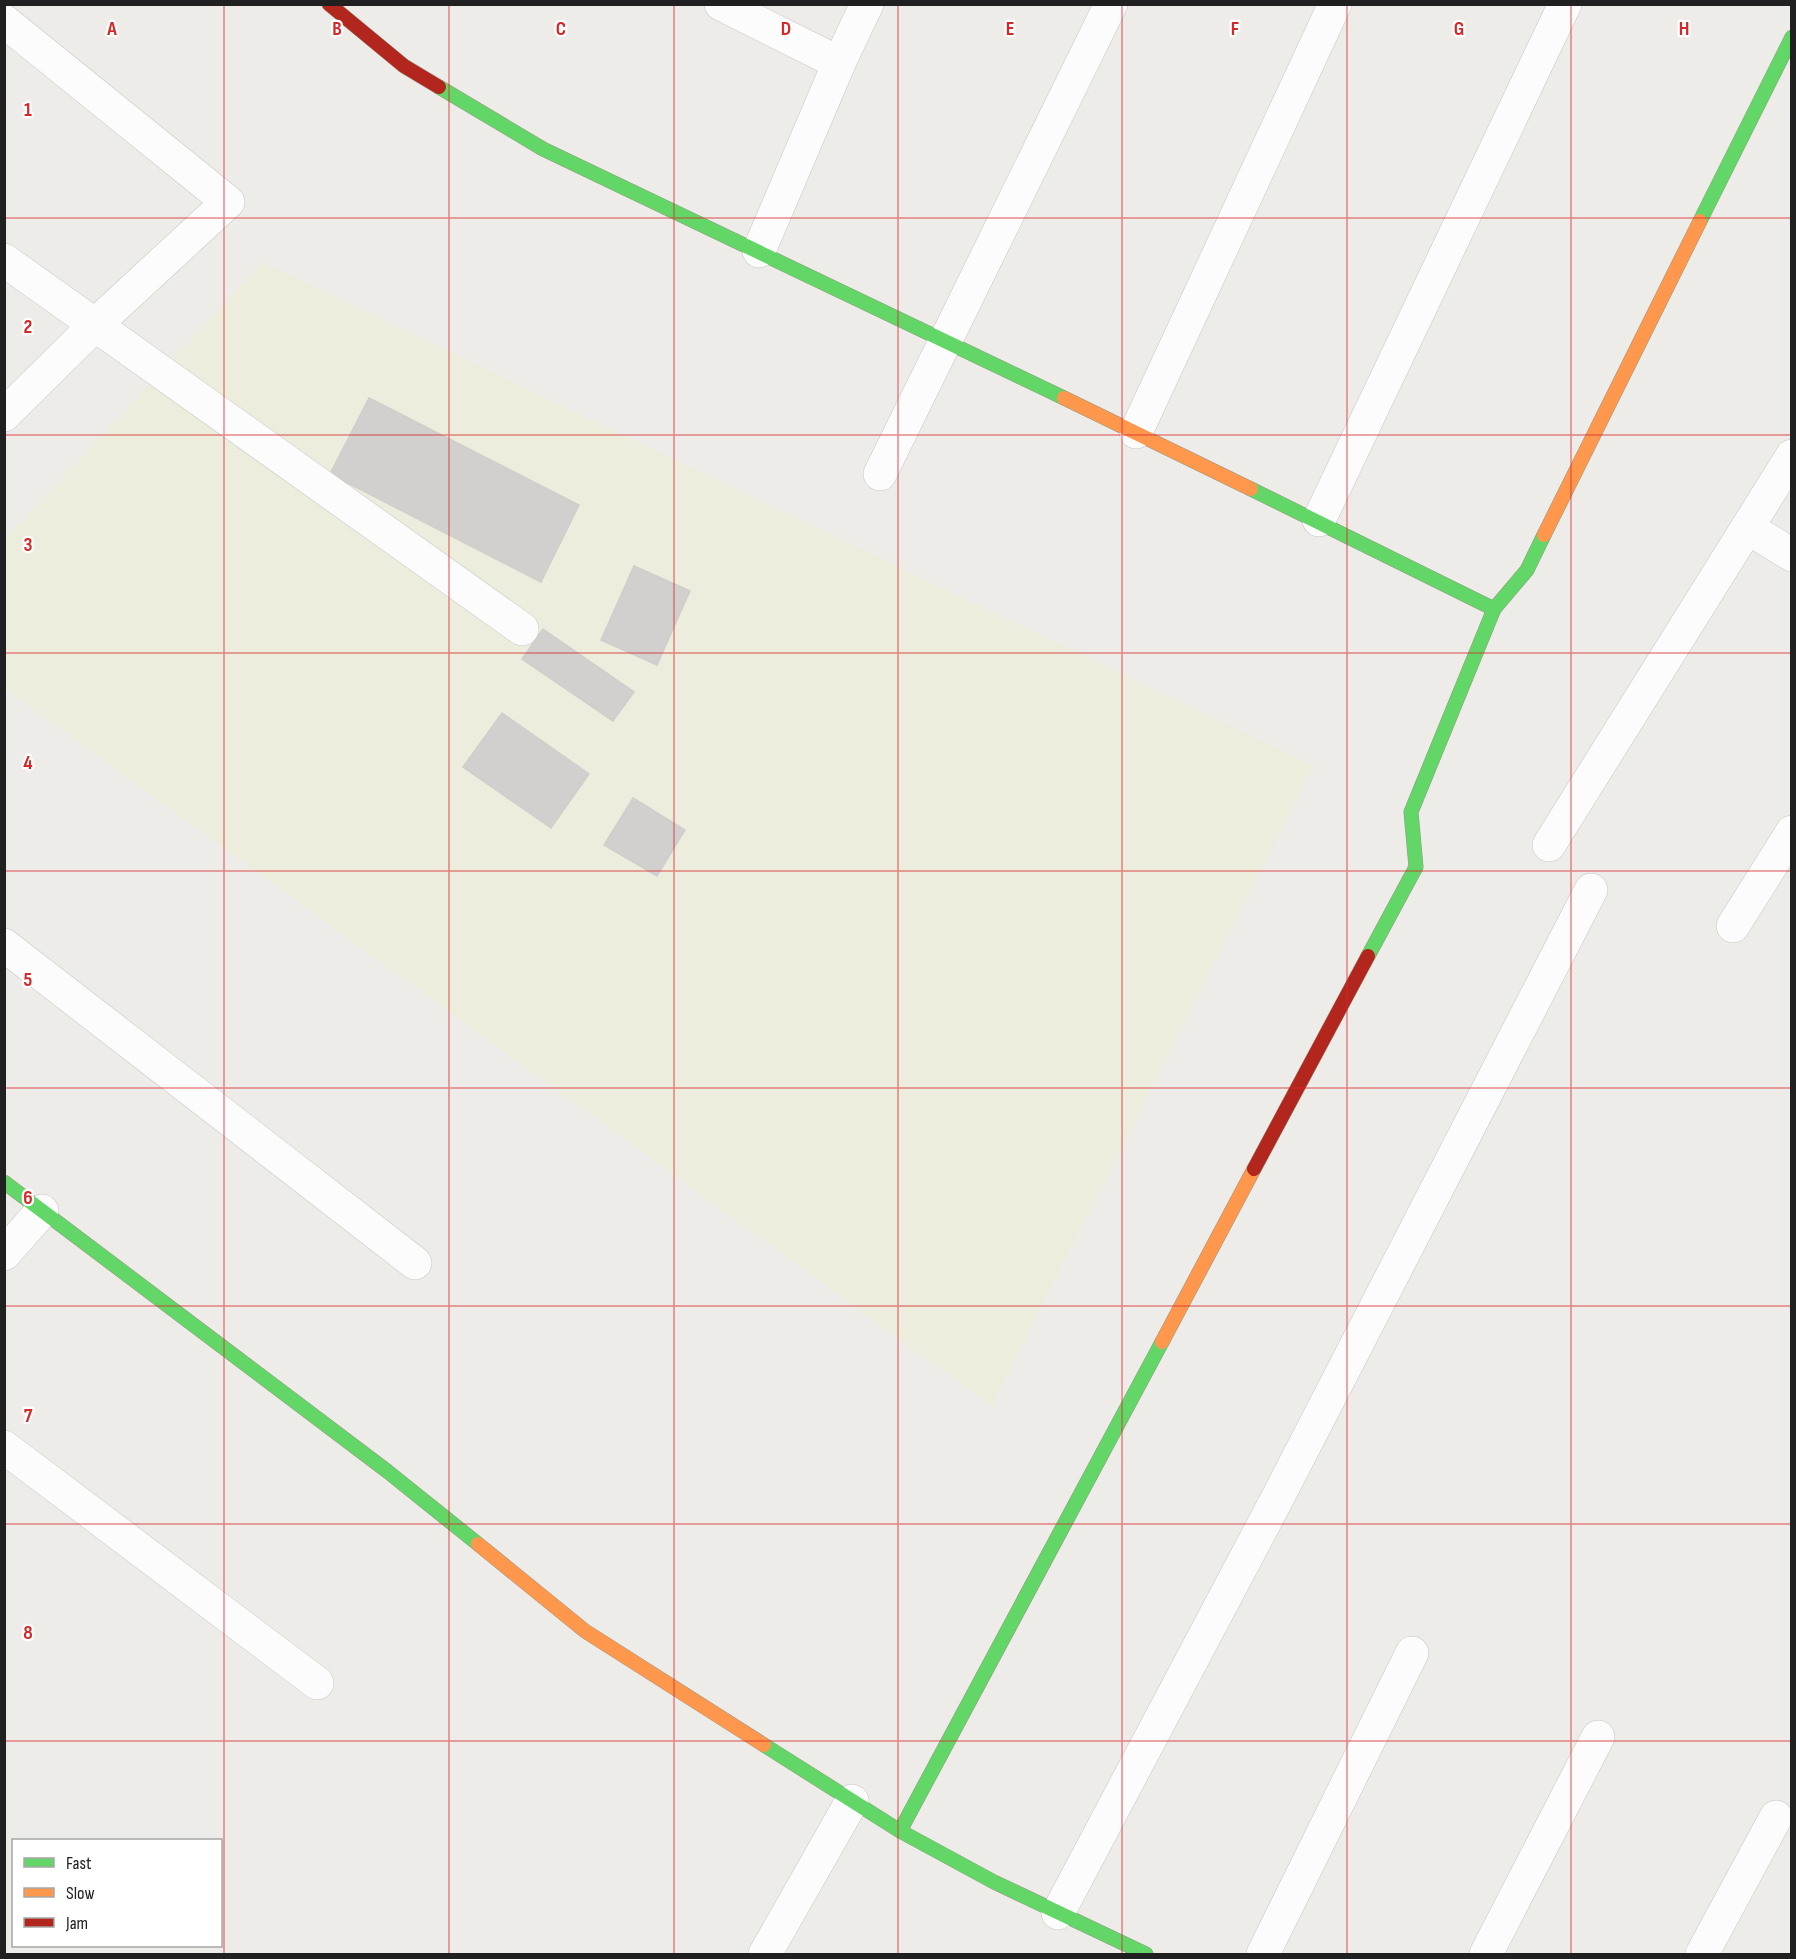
<svg xmlns="http://www.w3.org/2000/svg" width="1796" height="1959" viewBox="0 0 1796 1959" font-family="'Sofia Sans Condensed',sans-serif">
<style>
.farmland{fill:#eceddd}
.building{fill:#d2d0ce;stroke:#d1ceca;stroke-width:1.5}
.lines{fill:none;stroke-linecap:round;stroke-linejoin:round}
.street-casing{stroke:#c7c6c5;stroke-width:34}
.fast-casing{stroke:#959781;stroke-width:15}
.slow-casing{stroke:#959781;stroke-width:15}
.jam-casing{stroke:#959781;stroke-width:15}
.street{stroke:#fcfcfc;stroke-width:33}
.fast{stroke:#63d668;stroke-width:14}
.slow{stroke:#ff974d;stroke-width:14}
.jam{stroke:#b3261e;stroke-width:14}
.grid{fill:none;stroke:#d62828;stroke-width:1.5;stroke-opacity:0.55}
.grid-label{font-size:20px;text-anchor:middle;font-weight:bold;fill:#d62828;stroke:#fff;stroke-width:4.5;stroke-linejoin:round;paint-order:stroke}
</style>
<rect width="100%" height="100%" fill="#eeece9"/>
<polygon class="farmland" points="263,262 1314,766 992,1407 5,689 4,540"/>
<g class="building">
<polygon points="369,398 579,505 541,582 330,474"/>
<polygon points="634,566 690,591 657,665 601,640"/>
<polygon points="543,629 634,692 613,721 522,659"/>
<polygon points="502,713 589,774 551,828 463,767"/>
<polygon points="633,798 685,830 657,876 604,845"/>
</g>
<g class="lines">
<defs>
<g id="street">
<polyline points="721,4 839,63"/>
<polyline points="4,21 228,202 96,324 4,415"/>
<polyline points="759,251 839,63 867,4"/>
<polyline points="4,260 522,629"/>
<polyline points="1136,432 1335,4"/>
<polyline points="880,474 1111,4"/>
<polyline points="1319,520 1565,4"/>
<polyline points="1748,528 1792,555"/>
<polyline points="1549,845 1792,456"/>
<polyline points="1733,926 1792,832"/>
<polyline points="4,945 415,1263"/>
<polyline points="4,1254 42,1211"/>
<polyline points="4,1447 317,1683"/>
<polyline points="1058,1913 1278,1497 1591,890"/>
<polyline points="765,1954 852,1801"/>
<polyline points="1263,1954 1412,1653"/>
<polyline points="1486,1954 1598,1737"/>
<polyline points="1702,1954 1776,1817"/>
</g>
<g id="fast">
<polyline points="439,87 543,149 1064,398"/>
<polyline points="1700,221 1792,37"/>
<polyline points="1251,489 1494,609"/>
<polyline points="1368,956 1416,867 1411,812 1494,609 1527,570 1544,535"/>
<polyline points="4,1182 387,1471 478,1544"/>
<polyline points="764,1745 900,1831 994,1882 1146,1954"/>
<polyline points="900,1831 1162,1342"/>
</g>
<g id="slow">
<polyline points="1064,398 1251,489"/>
<polyline points="1544,535 1700,221"/>
<polyline points="1162,1342 1254,1169"/>
<polyline points="478,1544 585,1631 764,1745"/>
</g>
<g id="jam">
<polyline points="329,4 404,66 439,87"/>
<polyline points="1254,1169 1368,956"/>
</g>
</defs>
<use href="#street" class="street-casing"/>
<use href="#fast" class="fast-casing"/>
<use href="#slow" class="slow-casing"/>
<use href="#jam" class="jam-casing"/>
<use href="#street" class="street"/>
<use href="#fast" class="fast"/>
<use href="#slow" class="slow"/>
<use href="#jam" class="jam"/>
</g>
<path class="grid" d="M224,4V1954M449,4V1954M674,4V1954M898,4V1954M1122,4V1954M1347,4V1954M1571,4V1954M4,218H1792M4,435H1792M4,653H1792M4,871H1792M4,1088H1792M4,1306H1792M4,1524H1792M4,1741H1792"/>
<g class="grid-label">
<text x="112" y="35">A</text>
<text x="337" y="35">B</text>
<text x="561" y="35">C</text>
<text x="786" y="35">D</text>
<text x="1010" y="35">E</text>
<text x="1235" y="35">F</text>
<text x="1459" y="35">G</text>
<text x="1684" y="35">H</text>
<text x="28" y="116">1</text>
<text x="28" y="333">2</text>
<text x="28" y="551">3</text>
<text x="28" y="769">4</text>
<text x="28" y="986">5</text>
<text x="28" y="1204">6</text>
<text x="28" y="1422">7</text>
<text x="28" y="1639">8</text>
</g>
<rect width="1796" height="1959" fill="none" stroke="#202020" stroke-width="12"/>
<rect x="12" y="1839" width="210" height="108" fill="#ffffff" stroke="#a6a6a6" stroke-width="1.5"/>
<rect x="24" y="1858" width="30" height="9" fill="#63d668" stroke="#a6a6a6" stroke-width="1.5"/>
<text x="66" y="1869" font-size="18" fill="#202020">Fast</text>
<rect x="24" y="1888" width="30" height="9" fill="#ff974d" stroke="#a6a6a6" stroke-width="1.5"/>
<text x="66" y="1899" font-size="18" fill="#202020">Slow</text>
<rect x="24" y="1918" width="30" height="9" fill="#b3261e" stroke="#a6a6a6" stroke-width="1.5"/>
<text x="66" y="1929" font-size="18" fill="#202020">Jam</text>
</svg>
